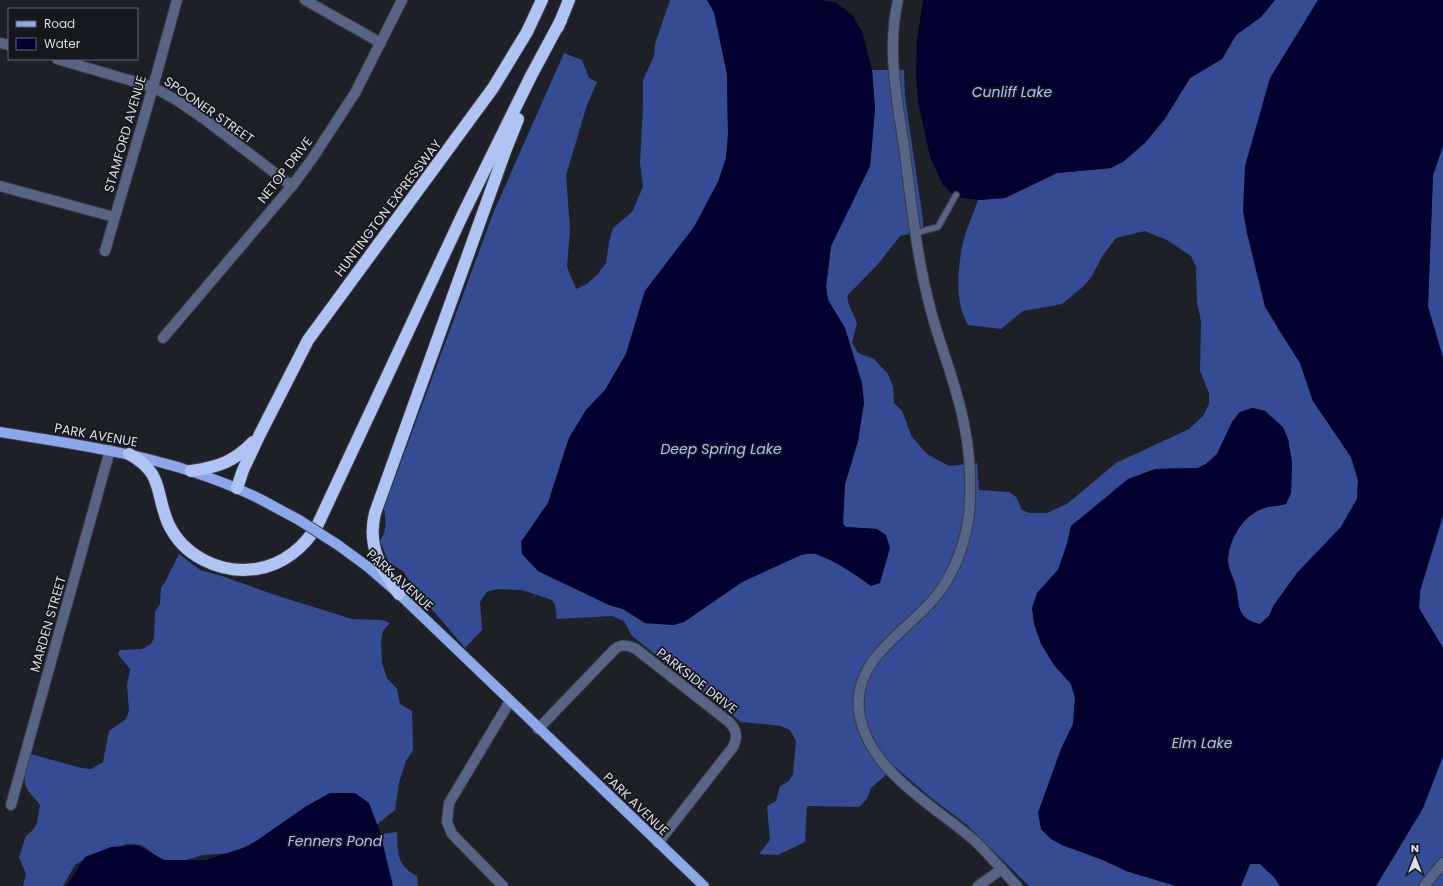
<svg xmlns="http://www.w3.org/2000/svg" width="1443" height="886" viewBox="0 0 1443 886" font-family="Poppins,sans-serif">
<style>
.forest{fill:#354b94}
.water{fill:#02002f}
.lines{fill:none;stroke-linecap:round;stroke-linejoin:round}
.service-casing{stroke:#393b41;stroke-width:8}
.minor-casing{stroke:#393b41;stroke-width:12}
.primary-casing{stroke:#393b41;stroke-width:12}
.motorway-casing{stroke:#393b41;stroke-width:14}
.service{stroke:#576485;stroke-width:5.5}
.minor{stroke:#576485;stroke-width:10}
.primary{stroke:#8da7eb;stroke-width:10}
.motorway{stroke:#b0c3f5;stroke-width:12}
.primary-bridge-casing{stroke:#393b41;stroke-width:12;stroke-linecap:butt}
.primary-bridge{stroke:#8da7eb;stroke-width:10}
.labels{text-anchor:middle;dominant-baseline:central;stroke-width:3.5;stroke-linejoin:round;paint-order:stroke}
.street-label{font-size:13px;fill:#dcdee2;stroke:#15171e}
.water-label{font-size:14px;font-style:italic;fill:#aac1ff;stroke:#15171e}
</style>
<rect width="100%" height="100%" fill="#1e2027"/>
<g class="forest">
<path d="M670,0H707L714,12L727,74L728,135L726,158L718,182L694,227L645,291L626,354L605,390L586,410L569,438L548,503L521,542L538,571L609,605L623,609L645,623L673,625L684,622L742,582L801,555C806,554 811,553 816,554C836,561 855,574 871,586L877,529L846,527L842,524L845,484L858,441L845,328L828,300L826,287L831,246L870,166L875,109L872,70H904L905,97L923,220V231L900,236L878,264L847,296L849,305L857,323L852,343L858,353L874,359L888,374L893,387L894,403L902,411L912,437L927,454L949,466L977,463L979,490L1009,492L1016,497L1022,510L1030,513H1047L1067,504L1116,463L1189,429L1203,416L1209,404V393L1200,371L1201,321L1197,303L1196,267L1191,256L1167,240L1145,231L1116,238L1103,255L1092,276L1084,286L1062,304L1023,311L1001,329L968,325C966,321 963,316 962,311C955,290 959,256 965,235C969,223 974,212 978,200L1005,198L1057,173L1111,168L1164,120L1190,78L1222,59L1236,35L1261,17L1275,0H1318L1315,6L1277,327L1300,363L1313,401L1351,457L1358,480L1357,499L1341,527L1297,573L1274,605L1269,616L1260,624C1234,617 1241,605 1235,584C1233,577 1228,568 1228,560C1229,540 1241,519 1259,510C1267,506 1278,506 1286,504L1291,493L1292,462L1288,439L1265,411L1252,408L1240,412L1232,422L1217,454L1206,464L1198,468L1155,469L1071,526L1067,544L1058,570L1037,593L1054,665L1071,684L1075,698L1073,724L1061,749L1038,813L1062,845L1103,860L1126,871L1176,886H1029L967,825L930,797L895,767L871,788L867,799L859,807L807,806L805,842L778,855L759,854L770,840L767,806L776,801L780,786L788,782L793,774L796,741L790,730L781,726L741,722L632,636L624,621L612,616L557,619L555,605L552,600L522,590L497,589L487,592L480,602L482,630L465,648L414,588L403,571L389,563L380,541C387,530 386,521 384,508L494,211L564,53L582,60L589,78L597,82L587,105L566,175L570,229L567,267L576,289L587,284L598,274L606,263L609,242L613,228L632,212L643,187L640,162L643,107V80L654,56L655,44Z"/>
<polygon points="1443,146 1443,358 1428,306 1433,175"/>
<polygon points="1443,517 1443,648 1419,608 1420,591"/>
<path d="M179,554L200,570L222,576L275,595L352,619L382,620L390,623L383,631L381,641L382,663L387,678L397,689L400,704L412,711L413,750L406,761L399,783L395,810L374,827L265,837L232,853L203,855L180,862L160,859L142,845L127,844L87,857L75,865L63,886H23L26,874L19,857L26,836L34,829L37,823L40,805C29,791 21,788 26,769C27,764 28,759 31,754L81,768L91,769L103,762L109,731L126,719L129,711L127,686L130,669L118,654L120,650L142,649L151,644L154,638L155,612L160,604L161,587L165,582Z"/>
<polygon points="1443,756 1443,886 1376,886 1423,808"/>
<path d="M397,832C398,854 396,865 417,876L418,886H380L374,835Z"/>
<polygon points="1250,864 1260,864 1274,877 1280,886 1241,886"/>
</g>
<g class="water">
<path d="M707,0H820L837,3L853,16L862,31L872,70L875,109L870,166L831,246L826,287L828,300L845,328L862,383L864,403L858,441L845,484L843,524L846,527L877,529L886,535L890,548L880,583L871,586C855,574 836,561 816,554C811,553 806,554 801,555L742,582L684,622L673,625L645,623L623,609L609,605L538,571L522,554L521,542L548,503L569,438L586,410L605,390L626,354L645,291L694,227L718,182L726,158L728,135L727,74L714,12Z"/>
<polygon points="923,0 1275,0 1261,17 1236,35 1222,59 1190,78 1164,120 1145,143 1123,162 1111,168 1057,173 1005,198 980,200 961,198 951,193 943,185 930,157 918,101 916,74 917,40"/>
<path d="M1318,0H1443V146L1433,175L1428,307L1443,358V514L1420,591L1419,608L1443,648V756L1423,808L1376,886H1280L1274,877L1260,864H1250L1241,886H1176L1126,871L1103,860L1062,845L1051,839L1041,829L1038,813L1061,749L1073,724L1075,698L1071,684L1054,665L1041,644L1034,624L1032,608L1037,593L1058,570L1067,544L1071,526L1128,479L1155,469L1198,468L1206,464L1217,454L1232,422L1240,412L1253,408L1265,411L1283,427L1288,439L1292,462L1291,493L1286,504C1278,506 1267,506 1259,510C1241,519 1229,540 1228,560C1228,568 1233,577 1235,584C1241,605 1234,618 1260,624L1269,616L1274,605L1297,573L1341,527L1357,499L1358,480L1351,457L1313,401L1300,363L1265,307L1247,233L1243,211L1245,166L1270,78Z"/>
<polygon points="330,793 355,793 369,803 380,832 393,886 67,886 85,857 111,847 137,845 164,860 206,860 249,846 305,807"/>
</g>
<g class="lines">
<defs>
<polyline id="service" points="915,233 938,227 956,195"/>
<g id="minor">
<polyline points="305,0 381,43"/>
<path d="M898,0C886,52 898,103 905,154C912,207 917,260 931,311C941,349 957,386 964,424C969,448 971,474 970,499C969,533 958,568 937,595C908,632 853,657 859,711C867,771 934,805 975,841L985,851L1017,886"/>
<polyline points="0,43 9,45"/>
<polyline points="57,59 153,87 178,101 203,118 292,186"/>
<polyline points="0,186 114,217"/>
<polyline points="105,251 153,87 177,0"/>
<polyline points="163,338 292,186 312,159 355,93 402,0"/>
<path d="M538,729L615,649C622,644 628,645 636,649L729,722C737,730 738,737 733,747L658,843"/>
<polyline points="11,805 110,450"/>
<polyline points="503,886 452,834 447,822 449,803 510,701"/>
<polyline points="978,886 1002,869"/>
<polyline points="1424,886 1443,863"/>
</g>
<g id="primary">
<path d="M0,432C91,447 175,457 260,499"/>
<polyline points="338,545 368,567 399,594 704,886"/>
</g>
<g id="motorway">
<polyline points="558,27 569,0"/>
<path d="M129,454C164,473 155,493 168,523C183,556 220,574 256,569C283,565 305,547 318,524L463,214L531,76L561,20"/>
<path d="M191,471C218,467 234,462 253,442"/>
<polyline points="237,488 243,470 260,434 308,340 493,88 527,32 542,0"/>
<path d="M399,594C380,567 367,546 375,513L506,149L518,119"/>
</g>
</defs>
<use href="#service" class="service-casing"/>
<use href="#minor" class="minor-casing"/>
<use href="#primary" class="primary-casing"/>
<use href="#motorway" class="motorway-casing"/>
<use href="#service" class="service"/>
<use href="#minor" class="minor"/>
<use href="#primary" class="primary"/>
<use href="#motorway" class="motorway"/>
<defs>
<polyline id="primary-bridge" points="260,499 299,520 338,545"/>
</defs>
<use href="#primary-bridge" class="primary-bridge-casing"/>
<use href="#primary-bridge" class="primary-bridge"/>
</g>
<g class="labels">
<g class="street-label">
<text transform="translate(209 110) rotate(35)">SPOONER STREET</text>
<text transform="translate(125 134) rotate(-74)">STAMFORD AVENUE</text>
<text transform="translate(285 170) rotate(-52)">NETOP DRIVE</text>
<text transform="translate(388 208) rotate(-53)">HUNTINGTON EXPRESSWAY</text>
<text transform="translate(96 435) rotate(10)">PARK AVENUE</text>
<text transform="translate(400 580) rotate(42)">PARK AVENUE</text>
<text transform="translate(48 624) rotate(-74)">MARDEN STREET</text>
<text transform="translate(697 681) rotate(38)">PARKSIDE DRIVE</text>
<text transform="translate(636 804) rotate(44)">PARK AVENUE</text>
</g>
<g class="water-label">
<text x="1012" y="92">Cunliff Lake</text>
<text x="721" y="449">Deep Spring Lake</text>
<text x="1202" y="743">Elm Lake</text>
<text x="335" y="841">Fenners Pond</text>
</g>
</g>
<rect x="8" y="8" width="130" height="52" fill="#15171e" stroke="#65676c"/>
<rect x="16" y="21" width="20" height="6" fill="#8da7eb" stroke="#65676c"/>
<text x="44" y="28" font-size="12" fill="#dcdee2">Road</text>
<rect x="16" y="38" width="20" height="12" fill="#02002f" stroke="#65676c"/>
<text x="44" y="48" font-size="12" fill="#dcdee2">Water</text>
<g transform="translate(1415 858)" stroke="#15171e" stroke-width="3" paint-order="stroke">
<path d="M0-3L7 15L0 10L-7 15Z" fill="#dcdee2"/>
<text y="-6" font-size="11" font-weight="bold" text-anchor="middle" fill="#dcdee2">N</text>
</g>
</svg>
